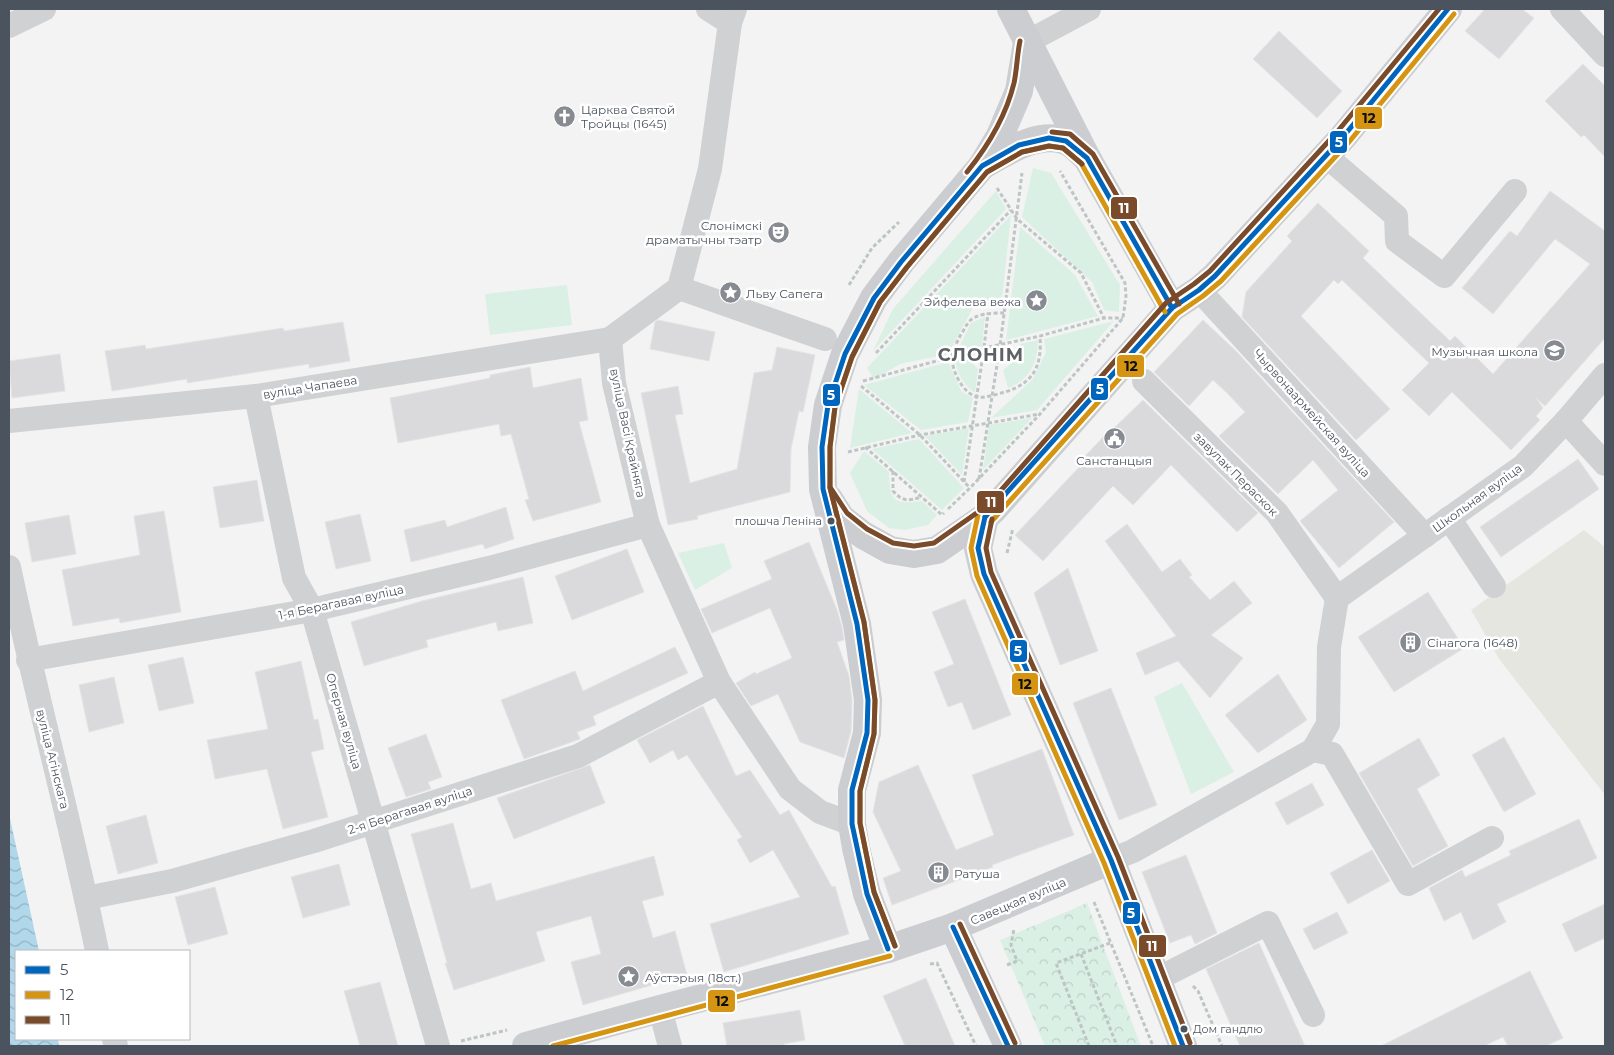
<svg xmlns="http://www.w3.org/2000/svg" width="1614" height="1055" viewBox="0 0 1614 1055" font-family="Montserrat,sans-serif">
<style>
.commercial{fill:#e6e6e1}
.green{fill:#daf0e4}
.forest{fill:url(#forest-crowns)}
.water{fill:url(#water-waves)}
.building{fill:#dadadc;stroke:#e4e4e5}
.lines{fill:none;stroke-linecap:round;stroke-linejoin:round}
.path{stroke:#bdc6c4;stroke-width:3;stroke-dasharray:4 2.5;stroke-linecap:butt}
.minor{stroke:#cfd1d3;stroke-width:24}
.major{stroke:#cbcdd0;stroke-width:28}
.bus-1-casing{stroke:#fff;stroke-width:9}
.bus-2-casing{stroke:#fff;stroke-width:9}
.bus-3-casing{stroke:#fff;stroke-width:9}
.bus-1{stroke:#0065bd;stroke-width:5}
.bus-2{stroke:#d59513;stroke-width:5}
.bus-3{stroke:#7a4b2a;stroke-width:5}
.bus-dot{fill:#4b535e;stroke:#fff;stroke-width:2}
.labels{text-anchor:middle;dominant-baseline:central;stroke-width:5;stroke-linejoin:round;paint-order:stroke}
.bus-label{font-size:11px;fill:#4b535e;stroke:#fff;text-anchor:end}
.poi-label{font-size:12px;fill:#4b535e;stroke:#fff;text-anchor:start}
.street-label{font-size:12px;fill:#4b535e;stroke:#fff}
.district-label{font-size:18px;font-weight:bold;letter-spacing:1px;fill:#5e6166;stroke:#fff}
.line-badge{stroke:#fff;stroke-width:2}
.badge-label{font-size:14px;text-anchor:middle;font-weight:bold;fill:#fff}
.pale-badge-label{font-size:14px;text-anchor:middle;font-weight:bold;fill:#111}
</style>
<defs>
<pattern id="forest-crowns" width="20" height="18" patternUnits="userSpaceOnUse" patternTransform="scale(1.25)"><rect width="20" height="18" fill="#daf0e4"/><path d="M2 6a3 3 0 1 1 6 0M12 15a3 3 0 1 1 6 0" fill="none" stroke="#bdd0c6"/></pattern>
<pattern id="water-waves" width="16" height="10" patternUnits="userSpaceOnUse" patternTransform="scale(1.25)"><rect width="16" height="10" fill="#b1d8ea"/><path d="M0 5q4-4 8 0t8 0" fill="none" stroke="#92b2c1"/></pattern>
</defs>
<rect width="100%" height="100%" fill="#f3f3f3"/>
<polygon class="commercial" points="1584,530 1605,547 1605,795 1499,659 1471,610"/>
<g class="green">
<polygon points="1033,168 1051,173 1120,285 1119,312 1104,310 1092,282 1022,217"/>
<polygon points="996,191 1006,209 873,351 893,309"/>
<polygon points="1011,215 1001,308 975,304 948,354 900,364 874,379 867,368"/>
<polygon points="1020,227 1075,275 1098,316 1006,340"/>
<polygon points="567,285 572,325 490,335 485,294"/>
<polygon points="985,317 982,346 956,354 971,323"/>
<polygon points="1114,321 1037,410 991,418 1033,379 1046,352 1044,339"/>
<path d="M1038,340C1038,362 1030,380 1008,388L1003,370C1013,363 1018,356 1020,344Z"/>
<path d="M970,356L973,364L978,369L975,393C962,383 958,375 955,360Z"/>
<polygon points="948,362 961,391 973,398 968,422 921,430 864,385"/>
<polygon points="859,389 912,433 850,448"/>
<polygon points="1032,418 983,470 989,425"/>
<polygon points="969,428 962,475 925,436"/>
<polygon points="919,439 964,488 942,510 872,449"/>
<path d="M864,451L889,472C890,500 892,505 922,501L937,515L928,525L905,530L889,528L867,511L850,473Z"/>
<polygon points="724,543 732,568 695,590 678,553"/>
<polygon points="1182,683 1234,772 1191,794 1154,697"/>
</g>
<polygon class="forest" points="1087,903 1141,1046 1045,1046 1000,940"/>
<polygon class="water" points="9,814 39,951 16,951 16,1039 58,1039 59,1046 9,1046"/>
<g class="building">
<polygon points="1485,9 1522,9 1534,18 1499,59 1465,31"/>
<polygon points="1279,31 1342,91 1317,118 1253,59"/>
<polygon points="1583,64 1605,86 1605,157 1584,135 1581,137 1545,101"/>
<polygon points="1550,191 1605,231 1605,338 1545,406 1536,398 1543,408 1536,416 1540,420 1511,450 1452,392 1429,416 1402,390 1429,363 1342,280 1338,284 1334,280 1301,316 1390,409 1356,440 1242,317 1246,292 1292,241 1287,236 1318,203 1369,251 1363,258 1450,341 1455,336 1493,374 1590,264 1555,239 1493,314 1462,288 1510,231 1517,236"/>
<polygon points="658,320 715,332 709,361 650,349 655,322"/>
<polygon points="1203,320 1236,351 1394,522 1339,568 1300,521 1338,490 1313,460 1278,494 1219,436 1245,412 1228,394 1213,380 1189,406 1154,372"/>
<polygon points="343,322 350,361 309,368 309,364 187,383 187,379 112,391 105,351 145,345 146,349 283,328 284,331"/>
<polygon points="777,347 815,355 803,412 799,411 791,449 790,492 697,516 698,519 668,525 641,393 678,386 683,414 675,415 690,483 737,469 754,373 772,370"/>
<polygon points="60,354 65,391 12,398 9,361"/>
<polygon points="530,367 533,388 581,378 588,420 579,422 601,502 533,521 525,500 529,499 511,434 501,436 499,424 398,443 390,398 490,378 490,375"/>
<polygon points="1143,400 1258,513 1237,532 1171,465 1133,505 1113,486 1043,561 1015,535 1085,461 1083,458 1111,429 1112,430"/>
<polygon points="1578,459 1599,489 1501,557 1480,527"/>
<polygon points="257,480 264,521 220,528 213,487"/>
<polygon points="506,507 514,539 485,549 483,544 411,562 404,530 445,520 447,527"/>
<polygon points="164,511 181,612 120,623 119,618 73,626 62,570 140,555 134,516"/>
<polygon points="360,514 371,561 336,569 325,522"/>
<polygon points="69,515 76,554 32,562 25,523"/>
<polygon points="1127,524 1162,572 1180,559 1192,575 1189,577 1210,600 1234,581 1252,603 1211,635 1243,658 1210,698 1178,661 1145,675 1136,653 1176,636 1105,541"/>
<polygon points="809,542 837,610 842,627 844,640 837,642 849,676 852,701 851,731 844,758 800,742 778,694 751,706 736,683 755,672 756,674 792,658 770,608 712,633 701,609 772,579 764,561"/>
<polygon points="627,549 644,592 572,620 555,576"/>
<polygon points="1068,568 1098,651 1060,665 1034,593"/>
<polygon points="523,577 533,623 498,631 496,622 426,640 428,647 364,666 351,622 422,601"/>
<polygon points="1428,592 1464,648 1394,692 1358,637"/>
<polygon points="965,599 1011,715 973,730 962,702 948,707 934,672 954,664 932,612"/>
<polygon points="675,647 688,673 593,716 596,725 577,732 580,739 524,759 501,700 575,671 583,691"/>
<polygon points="183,657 194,703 159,711 148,665"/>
<polygon points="301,661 314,720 318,719 324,749 311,752 328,817 283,829 267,769 215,779 207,740 268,729 255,672"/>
<polygon points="1278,674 1307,720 1258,753 1225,715"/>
<polygon points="114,677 124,723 89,732 79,685"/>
<polygon points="1111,688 1157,805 1119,820 1073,703"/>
<polygon points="703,706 736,776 750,770 780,815 789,810 832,887 835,886 849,934 724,972 710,924 800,897 773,850 750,863 737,840 742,837 687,755 678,760 673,750 650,763 637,740"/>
<polygon points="426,734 442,777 428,782 431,789 406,797 388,748"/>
<polygon points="1504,737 1536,794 1504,812 1472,755"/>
<polygon points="1419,738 1440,775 1417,789 1448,846 1413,866 1359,773"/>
<polygon points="1042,749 1074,835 992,865 993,867 892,905 883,878 901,871 873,812 879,782 918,765 956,850 994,835 972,775"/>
<polygon points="590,765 605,803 514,839 497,798"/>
<polygon points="1312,783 1324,805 1287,825 1275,803"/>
<polygon points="146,815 158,863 118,874 106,826"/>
<polygon points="1579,819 1597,858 1497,904 1506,922 1473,940 1461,912 1444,921 1429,888 1462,870 1465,877 1511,855 1509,851"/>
<polygon points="453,823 471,889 491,883 496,901 654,856 664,895 642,901 653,938 675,931 687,975 583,1005 571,962 601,954 591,916 536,932 545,961 454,990 445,963 447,963 411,834"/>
<polygon points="1372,850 1390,881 1348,904 1330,873"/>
<polygon points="1186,855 1217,933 1195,944 1191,935 1170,943 1142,872"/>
<polygon points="339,864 350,905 303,918 291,877"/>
<polygon points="215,887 228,934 188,945 175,897"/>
<polygon points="1605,904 1605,938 1575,952 1562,924"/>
<polygon points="1337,912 1348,933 1314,950 1303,929"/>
<polygon points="1259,943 1305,1046 1240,1046 1206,969"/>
<polygon points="1530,971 1563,1038 1546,1046 1508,1046 1503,1037 1484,1046 1381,1046"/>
<polygon points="926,978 955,1046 905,1046 883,996"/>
<polygon points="380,982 398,1046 360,1046 344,991"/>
<polygon points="800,1010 805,1040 784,1044 784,1046 727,1046 723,1023"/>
</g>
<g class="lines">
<g class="path">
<polyline points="997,188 1017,219 1081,273 1104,318 1123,318"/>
<polyline points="849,285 872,248 899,222"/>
<path d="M1004,313C993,313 975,313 968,323C965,327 963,332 960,336C957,342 952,351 952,358C952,372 964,395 978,397C987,398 997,394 1005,392C1034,383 1042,366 1040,336"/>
<polyline points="876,353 1011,210"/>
<polyline points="863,381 984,348 1040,336 1104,318"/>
<polyline points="861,386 920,435 970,488"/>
<polyline points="865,447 942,515 944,513"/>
<polyline points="848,452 920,435 1040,414"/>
<path d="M893,471V491C903,502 908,501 922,497"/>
<polyline points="979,479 1000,346 1022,173"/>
<polyline points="964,482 984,348 988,313"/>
<polyline points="948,509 970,488 1040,414 1123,318 1126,296 1125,283 1060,171"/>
<polyline points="1007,553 1013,528"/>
<polyline points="1094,902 1153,1046"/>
<polyline points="1081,954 1117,1046"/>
<polyline points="930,964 937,963 976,1046"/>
<polyline points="1007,965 1017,961 1011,945 1014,929"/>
<polyline points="1193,986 1198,991 1222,1046"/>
<polyline points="461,1041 507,1030"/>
<polyline points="1089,1046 1056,963 1110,943"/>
</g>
<g class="minor">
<polyline points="708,9 730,23"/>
<polyline points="735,9 730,23 710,169 679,288 610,339 614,383 648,525 719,682 790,789 820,812 852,824"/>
<polyline points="1562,9 1605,55"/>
<polyline points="9,26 44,9"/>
<polyline points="1027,42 1089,9"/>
<polyline points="1326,156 1396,216 1397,241 1444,276 1515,191"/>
<polyline points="679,288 825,339"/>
<polyline points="1199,290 1425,536"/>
<polyline points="1144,381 1277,513 1337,598"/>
<polyline points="256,396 294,578 312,610 438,1046"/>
<polyline points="9,421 256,396 610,339"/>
<polyline points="1566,421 1605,464"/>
<polyline points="1449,518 1494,586"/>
<path d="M9,567C36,696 71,823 97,951"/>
<polyline points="28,660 312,610 489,568 648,525"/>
<polyline points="1313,750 1332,754 1408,884 1492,838"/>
<polyline points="1111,860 1133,851 1313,750 1328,724 1329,647 1337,598 1523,466 1566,421 1605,375"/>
<polyline points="86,898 172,881 314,841 578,756 719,682"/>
<polyline points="1157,979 1268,923 1313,1015"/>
<polyline points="660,1009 670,1046"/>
<polyline points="114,1039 116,1046"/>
</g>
<g class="major">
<polyline points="1011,9 1087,158 1172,308"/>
<path d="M985,164C1008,151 1039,131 1066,141C1073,144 1081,153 1087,158"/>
<polyline points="829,499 841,518 863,535 890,550 914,554 937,550 985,517 993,510 1172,308 1199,290 1215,276 1343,137 1448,9"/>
<polyline points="985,517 978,548 984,574 1111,860 1183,1046"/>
<polyline points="953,927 1008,1046"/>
<polyline points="888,949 867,894 856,848 852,824 852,790 867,733 868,700 857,624 823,489 822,447 828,405 845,354 874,298 901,262 982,166 1000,136 1019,91 1027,42"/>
<polyline points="526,1046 660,1009 888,949 953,927 1111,860"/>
</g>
<defs>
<g id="bus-1">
<polyline points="985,517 1172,308 1199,290 1215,276 1343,137 1448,9"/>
<polyline points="985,517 978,548 984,574 1111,860 1183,1046"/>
<polyline points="953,927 1008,1046"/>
<polyline points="888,949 867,894 852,824 852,790 867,733 868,700 857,624 823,489 822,447 828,405 845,354 874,298 901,262 982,166 1019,145 1049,138 1066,141 1087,158 1172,308"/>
</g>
<g id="bus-2">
<polyline points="978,515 971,548 977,576 1104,863 1175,1046"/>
<polyline points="991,522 1177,314 1203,296 1221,281 1349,142 1454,14"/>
<polyline points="895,946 874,892 860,823 860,791 874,734 875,700 864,622 830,488 830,447 835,407 852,357 880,302 907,267 987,172 1022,152 1049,146 1063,148 1081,163 1165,312"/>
<polyline points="553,1046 890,956"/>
</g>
<g id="bus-3">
<polyline points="1052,132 1070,134 1093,154 1179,304"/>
<polyline points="1082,164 1063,148 1049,146 1022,152 987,172 907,267 880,302 852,357 835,407 830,447 830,487 847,513 867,529 893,543 914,546 934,543 988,505 1166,303 1194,284 1210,271 1337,132 1439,9"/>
<path d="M967,172C988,146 1006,116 1014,83C1017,69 1017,55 1020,41"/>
<polyline points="830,488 864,622 875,700 874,734 860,791 860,823 874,892 895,946"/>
<polyline points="992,519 986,548 991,572 1118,857 1190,1043"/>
<polyline points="960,924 1015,1043"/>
</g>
</defs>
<use href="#bus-1" class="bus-1-casing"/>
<use href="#bus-2" class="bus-2-casing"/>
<use href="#bus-3" class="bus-3-casing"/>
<use href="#bus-1" class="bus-1"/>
<use href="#bus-2" class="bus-2"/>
<use href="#bus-3" class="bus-3"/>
</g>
<defs>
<symbol id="church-disc" viewBox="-11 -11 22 22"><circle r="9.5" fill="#868b92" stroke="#fff"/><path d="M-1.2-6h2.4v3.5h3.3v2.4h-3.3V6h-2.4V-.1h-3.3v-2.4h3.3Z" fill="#fff"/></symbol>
<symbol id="theatre-disc" viewBox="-11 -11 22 22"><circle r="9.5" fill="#868b92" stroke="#fff"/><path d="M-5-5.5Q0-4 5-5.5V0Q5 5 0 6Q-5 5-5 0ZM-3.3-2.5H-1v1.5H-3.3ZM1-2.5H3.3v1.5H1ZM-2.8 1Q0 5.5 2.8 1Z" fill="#fff"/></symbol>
<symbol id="sight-disc" viewBox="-11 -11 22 22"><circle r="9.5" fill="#868b92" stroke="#fff"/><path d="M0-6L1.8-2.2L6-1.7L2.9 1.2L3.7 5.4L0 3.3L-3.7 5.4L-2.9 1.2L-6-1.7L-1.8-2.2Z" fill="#fff"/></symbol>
<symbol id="school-disc" viewBox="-11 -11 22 22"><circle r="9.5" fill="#868b92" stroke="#fff"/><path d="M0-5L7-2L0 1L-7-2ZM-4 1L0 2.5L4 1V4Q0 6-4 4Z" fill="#fff"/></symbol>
<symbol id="civic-disc" viewBox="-11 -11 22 22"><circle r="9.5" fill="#868b92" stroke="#fff"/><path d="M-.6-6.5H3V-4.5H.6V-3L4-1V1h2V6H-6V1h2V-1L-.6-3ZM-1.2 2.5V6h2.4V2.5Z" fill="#fff"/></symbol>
<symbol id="building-disc" viewBox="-11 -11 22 22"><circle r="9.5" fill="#868b92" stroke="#fff"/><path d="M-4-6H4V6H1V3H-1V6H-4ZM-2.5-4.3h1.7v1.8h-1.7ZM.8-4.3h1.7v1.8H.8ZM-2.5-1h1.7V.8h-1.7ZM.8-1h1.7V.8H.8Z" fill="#fff"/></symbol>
</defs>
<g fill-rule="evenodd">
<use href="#church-disc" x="552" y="104" width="25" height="25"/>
<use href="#theatre-disc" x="766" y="220" width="25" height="25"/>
<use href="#sight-disc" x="718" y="280" width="25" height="25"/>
<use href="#sight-disc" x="1024" y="288" width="25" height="25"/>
<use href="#school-disc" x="1542" y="338" width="25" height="25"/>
<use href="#civic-disc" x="1102" y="426" width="25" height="25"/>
<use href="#building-disc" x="1398" y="630" width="25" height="25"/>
<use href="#building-disc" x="926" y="860" width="25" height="25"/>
<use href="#sight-disc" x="616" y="964" width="25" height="25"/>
</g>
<g class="bus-dot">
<circle cx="831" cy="521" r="4.5"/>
<circle cx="1184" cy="1029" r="4.5"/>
</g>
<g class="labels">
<g class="bus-label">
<text x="822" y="521">плошча Леніна</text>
<text x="1193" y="1029" text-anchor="start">Дом гандлю</text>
</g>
<g class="poi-label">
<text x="581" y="109">Царква Святой<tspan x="581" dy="14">Тройцы (1645)</tspan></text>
<text x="762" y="225" text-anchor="end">Слонімскі<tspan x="762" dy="14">драматычны тэатр</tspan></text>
<text x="746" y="293">Льву Сапега</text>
<text x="1021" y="301" text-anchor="end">Эйфелева вежа</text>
<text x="1538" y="351" text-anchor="end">Музычная школа</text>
<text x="1114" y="460" text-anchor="middle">Санстанцыя</text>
<text x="1427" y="642">Сінагога (1648)</text>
<text x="954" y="873">Ратуша</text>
<text x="645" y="977">Аўстэрыя (18ст.)</text>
</g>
<g class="street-label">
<text transform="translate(310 387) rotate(-9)">вуліца Чапаева</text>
<text transform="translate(1312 413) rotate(48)">Чырвонаармейская вуліца</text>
<text transform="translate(628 433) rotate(78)">вуліца Васі Крайняга</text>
<text transform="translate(1236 474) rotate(45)">завулак Пераскок</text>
<text transform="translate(1477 498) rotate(-36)">Школьная вуліца</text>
<text transform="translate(341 602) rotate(-12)">1-я Берагавая вуліца</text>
<text transform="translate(344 721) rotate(74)">Оперная вуліца</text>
<text transform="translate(53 759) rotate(76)">вуліца Агінскага</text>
<text transform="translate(410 810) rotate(-18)">2-я Берагавая вуліца</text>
<text transform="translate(1018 901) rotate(-23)">Савецкая вуліца</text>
</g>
<g class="district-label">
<text x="981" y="355">СЛОНІМ</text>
</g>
</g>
<g class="line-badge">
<rect x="1354" y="106" width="29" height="24" rx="5" fill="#d59513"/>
<rect x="1329" y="130" width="19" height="24" rx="5" fill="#0065bd"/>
<rect x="1110" y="196" width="28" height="24" rx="5" fill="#7a4b2a"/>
<rect x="1116" y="354" width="29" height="24" rx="5" fill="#d59513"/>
<rect x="1090" y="377" width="19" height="24" rx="5" fill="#0065bd"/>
<rect x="822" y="383" width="19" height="24" rx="5" fill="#0065bd"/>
<rect x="976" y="490" width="29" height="24" rx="5" fill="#7a4b2a"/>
<rect x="1009" y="639" width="19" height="24" rx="5" fill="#0065bd"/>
<rect x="1011" y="672" width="28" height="24" rx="5" fill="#d59513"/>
<rect x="1122" y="901" width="19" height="24" rx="5" fill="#0065bd"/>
<rect x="1138" y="934" width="29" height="24" rx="5" fill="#7a4b2a"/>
<rect x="707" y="989" width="29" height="24" rx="5" fill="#d59513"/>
</g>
<g class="badge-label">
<text x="1339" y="147">5</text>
<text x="1124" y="213">11</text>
<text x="1100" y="394">5</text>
<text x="831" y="400">5</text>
<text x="991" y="507">11</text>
<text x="1018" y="656">5</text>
<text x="1131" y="918">5</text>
<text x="1152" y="951">11</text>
</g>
<g class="pale-badge-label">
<text x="1369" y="123">12</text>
<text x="1131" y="371">12</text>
<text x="1025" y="689">12</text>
<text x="722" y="1006">12</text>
</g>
<rect width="1614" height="1055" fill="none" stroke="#4b535e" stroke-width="20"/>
<rect x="15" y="950" width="175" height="90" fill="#ffffff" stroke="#b7babf"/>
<rect x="25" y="966" width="25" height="8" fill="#0065bd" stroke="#b7babf"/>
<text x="60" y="975" font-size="15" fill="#4b535e">5</text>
<rect x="25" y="991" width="25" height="8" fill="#d59513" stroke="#b7babf"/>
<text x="60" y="1000" font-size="15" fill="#4b535e">12</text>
<rect x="25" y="1016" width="25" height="8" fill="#7a4b2a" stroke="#b7babf"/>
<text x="60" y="1025" font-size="15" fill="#4b535e">11</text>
</svg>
